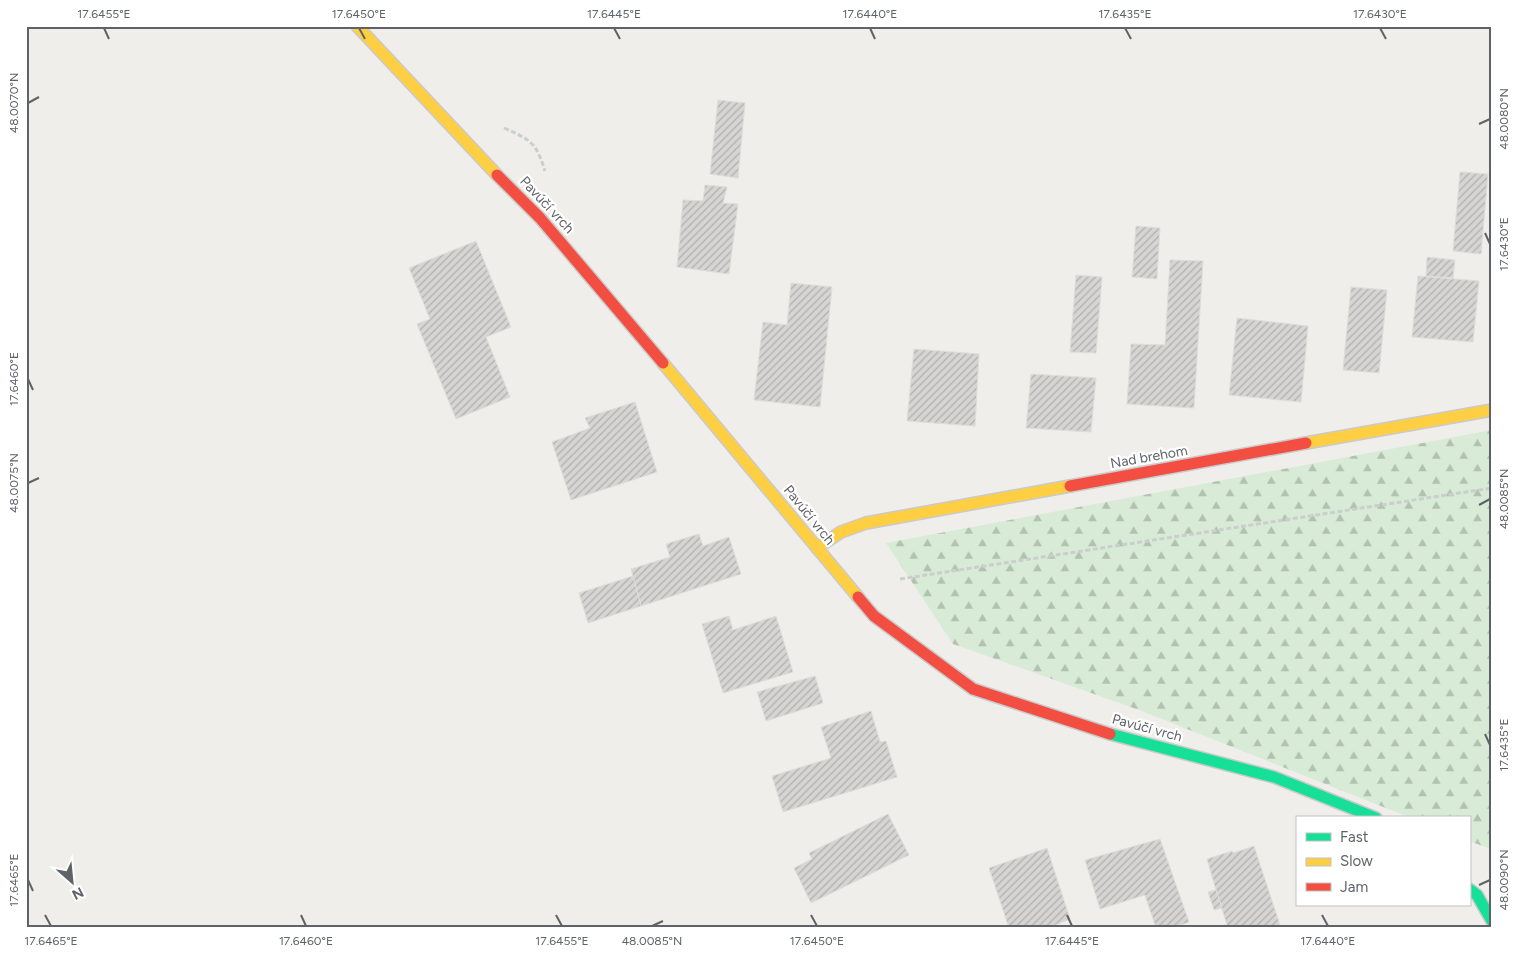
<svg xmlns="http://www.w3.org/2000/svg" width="1518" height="954" viewBox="0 0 1518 954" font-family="Figtree,sans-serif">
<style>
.forest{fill:url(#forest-firs)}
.building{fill:url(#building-hatch);stroke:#deddd9}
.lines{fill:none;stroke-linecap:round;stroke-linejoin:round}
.fast-casing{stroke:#cacacb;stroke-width:14}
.slow-casing{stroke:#cacacb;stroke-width:14}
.jam-casing{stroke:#cacacb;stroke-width:14}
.path{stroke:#cacfcc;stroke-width:3;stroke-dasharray:5 2.5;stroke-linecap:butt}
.fast{stroke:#16e098;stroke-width:11}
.slow{stroke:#ffcf43;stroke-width:11}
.jam{stroke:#f24e42;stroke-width:11}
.ticks{fill:none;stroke:#5f6368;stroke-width:2}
.labels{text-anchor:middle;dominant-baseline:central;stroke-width:4.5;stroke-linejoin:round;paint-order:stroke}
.street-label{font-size:14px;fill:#5f6368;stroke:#fff}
.neatline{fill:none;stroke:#5f6368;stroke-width:2}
.ticks-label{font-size:12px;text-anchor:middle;fill:#5f6368}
</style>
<defs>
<pattern id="forest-firs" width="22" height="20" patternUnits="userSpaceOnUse" patternTransform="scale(1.25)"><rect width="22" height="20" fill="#d8ebd6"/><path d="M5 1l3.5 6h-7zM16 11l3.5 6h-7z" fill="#b2c2b1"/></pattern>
<pattern id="building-hatch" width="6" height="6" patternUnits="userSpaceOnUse" patternTransform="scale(1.25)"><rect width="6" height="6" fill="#d6d5d3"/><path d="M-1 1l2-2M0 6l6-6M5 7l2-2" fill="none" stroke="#b1b0af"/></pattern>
</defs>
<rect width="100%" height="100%" fill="#efeeea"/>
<polygon class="forest" points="1492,430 1492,849 1491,849 1469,841 1469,818 1411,818 1139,710 953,644 886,543"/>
<g class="building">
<polygon points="718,100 745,103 738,178 710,174"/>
<polygon points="1460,172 1488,174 1481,254 1453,251"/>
<polygon points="705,185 727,187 723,203 738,204 729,274 677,267 683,200 703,201"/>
<polygon points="1136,226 1160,228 1157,279 1132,277"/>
<polygon points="476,241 511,327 486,337 510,397 456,419 417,324 430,319 409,268"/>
<polygon points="1427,257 1455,260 1453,278 1426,276"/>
<polygon points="1170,260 1203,261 1194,408 1127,404 1131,344 1165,345"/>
<polygon points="1076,275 1102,277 1096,353 1070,352"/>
<polygon points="1418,276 1479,281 1473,342 1412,337"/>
<polygon points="791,283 832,287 820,407 754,400 763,322 787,325"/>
<polygon points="1351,287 1387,290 1379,373 1343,370"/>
<polygon points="1237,318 1308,326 1301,402 1229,395"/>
<polygon points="914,349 979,354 975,426 907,421"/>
<polygon points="1031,374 1096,378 1091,432 1026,428"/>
<polygon points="635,402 657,472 571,500 552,442 590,428 585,418"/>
<polygon points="699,534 703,546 729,537 741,574 641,606 631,569 670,557 666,544"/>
<polygon points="633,576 641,606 588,623 579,593"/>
<polygon points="729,616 733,630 776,616 793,672 723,693 702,624"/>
<polygon points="815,676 823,703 766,721 757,692"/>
<polygon points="871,711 880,742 886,741 897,777 783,812 772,776 831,758 821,727"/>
<polygon points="888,814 909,855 811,903 794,868 812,859 809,853"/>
<polygon points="1160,839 1189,922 1173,928 1156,928 1145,895 1100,909 1085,860"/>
<polygon points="1254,846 1281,928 1228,928 1216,890 1207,859 1232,851 1233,853"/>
<polygon points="1047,848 1070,919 1048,928 1009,928 989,868"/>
<polygon points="1216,890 1222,908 1214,910 1208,892"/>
</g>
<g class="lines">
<defs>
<g id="fast">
<polyline points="1110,734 1274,777 1376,818"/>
<polyline points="1469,889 1477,895 1492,921"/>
</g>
<g id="slow">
<polyline points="357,26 497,175"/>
<polyline points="663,363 858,597"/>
<polyline points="1306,443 1492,410"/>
<polyline points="817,548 841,532 866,523 1070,486"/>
</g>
<g id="jam">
<polyline points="497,175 540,218 663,363"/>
<polyline points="1070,486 1306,443"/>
<polyline points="858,597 874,616 973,689 1110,734"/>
</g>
</defs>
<use href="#fast" class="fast-casing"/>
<use href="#slow" class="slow-casing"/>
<use href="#jam" class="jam-casing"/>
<g class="path">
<path d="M504,128C531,140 536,142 545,171"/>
<polyline points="900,579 1492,488"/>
</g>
<use href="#fast" class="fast"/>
<use href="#slow" class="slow"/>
<use href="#jam" class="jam"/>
</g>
<path class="ticks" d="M104,28L109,39M359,28L365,39M614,28L620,39M870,28L875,39M1125,28L1131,39M1380,28L1386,39M28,103L39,97M1479,124L1490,119M1485,233L1490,244M28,379L33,390M28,483L39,478M1479,505L1490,499M1485,734L1490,745M28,880L33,891M1479,885L1490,880M45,915L51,926M301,915L306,926M556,915L562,926M811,915L817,926M1067,915L1072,926M1322,915L1328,926M652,926L663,921"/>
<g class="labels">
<g class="street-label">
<text transform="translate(547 205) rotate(47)">Pavúčí vrch</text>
<text transform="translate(1149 457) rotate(-10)">Nad brehom</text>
<text transform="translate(809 515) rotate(51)">Pavúčí vrch</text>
<text transform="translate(1147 728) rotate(15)">Pavúčí vrch</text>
</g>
</g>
<rect width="1518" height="954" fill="none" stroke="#ffffff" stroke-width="55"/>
<rect x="1296" y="816" width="175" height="90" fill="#ffffff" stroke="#bfc1c3"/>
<rect x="1306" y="833" width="25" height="8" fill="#16e098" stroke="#bfc1c3"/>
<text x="1340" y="842" font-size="15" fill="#5f6368">Fast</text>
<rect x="1306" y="858" width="25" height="8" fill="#ffcf43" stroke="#bfc1c3"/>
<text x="1340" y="866" font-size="15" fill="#5f6368">Slow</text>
<rect x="1306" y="883" width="25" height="8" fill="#f24e42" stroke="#bfc1c3"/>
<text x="1340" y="892" font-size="15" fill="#5f6368">Jam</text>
<g transform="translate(72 882) rotate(153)" stroke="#ffffff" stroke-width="4" paint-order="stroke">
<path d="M0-4L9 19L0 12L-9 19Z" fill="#5f6368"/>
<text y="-8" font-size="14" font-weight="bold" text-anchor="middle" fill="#5f6368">N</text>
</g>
<rect x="28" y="28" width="1462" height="898" class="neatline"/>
<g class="ticks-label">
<text x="104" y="18">17.6455°E</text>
<text x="359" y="18">17.6450°E</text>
<text x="614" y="18">17.6445°E</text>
<text x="870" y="18">17.6440°E</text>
<text x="1125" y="18">17.6435°E</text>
<text x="1380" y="18">17.6430°E</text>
<text transform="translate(14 103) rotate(-90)" y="4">48.0070°N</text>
<text transform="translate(1504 119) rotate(-90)" y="4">48.0080°N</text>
<text transform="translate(1504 244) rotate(-90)" y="4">17.6430°E</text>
<text transform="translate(14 379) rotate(-90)" y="4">17.6460°E</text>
<text transform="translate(14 483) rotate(-90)" y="4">48.0075°N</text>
<text transform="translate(1504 499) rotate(-90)" y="4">48.0085°N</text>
<text transform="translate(1504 745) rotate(-90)" y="4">17.6435°E</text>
<text transform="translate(1504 880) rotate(-90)" y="4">48.0090°N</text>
<text transform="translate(14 880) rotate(-90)" y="4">17.6465°E</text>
<text x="51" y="945">17.6465°E</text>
<text x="306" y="945">17.6460°E</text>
<text x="562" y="945">17.6455°E</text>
<text x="652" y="945">48.0085°N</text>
<text x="817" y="945">17.6450°E</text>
<text x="1072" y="945">17.6445°E</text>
<text x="1328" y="945">17.6440°E</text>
</g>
</svg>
